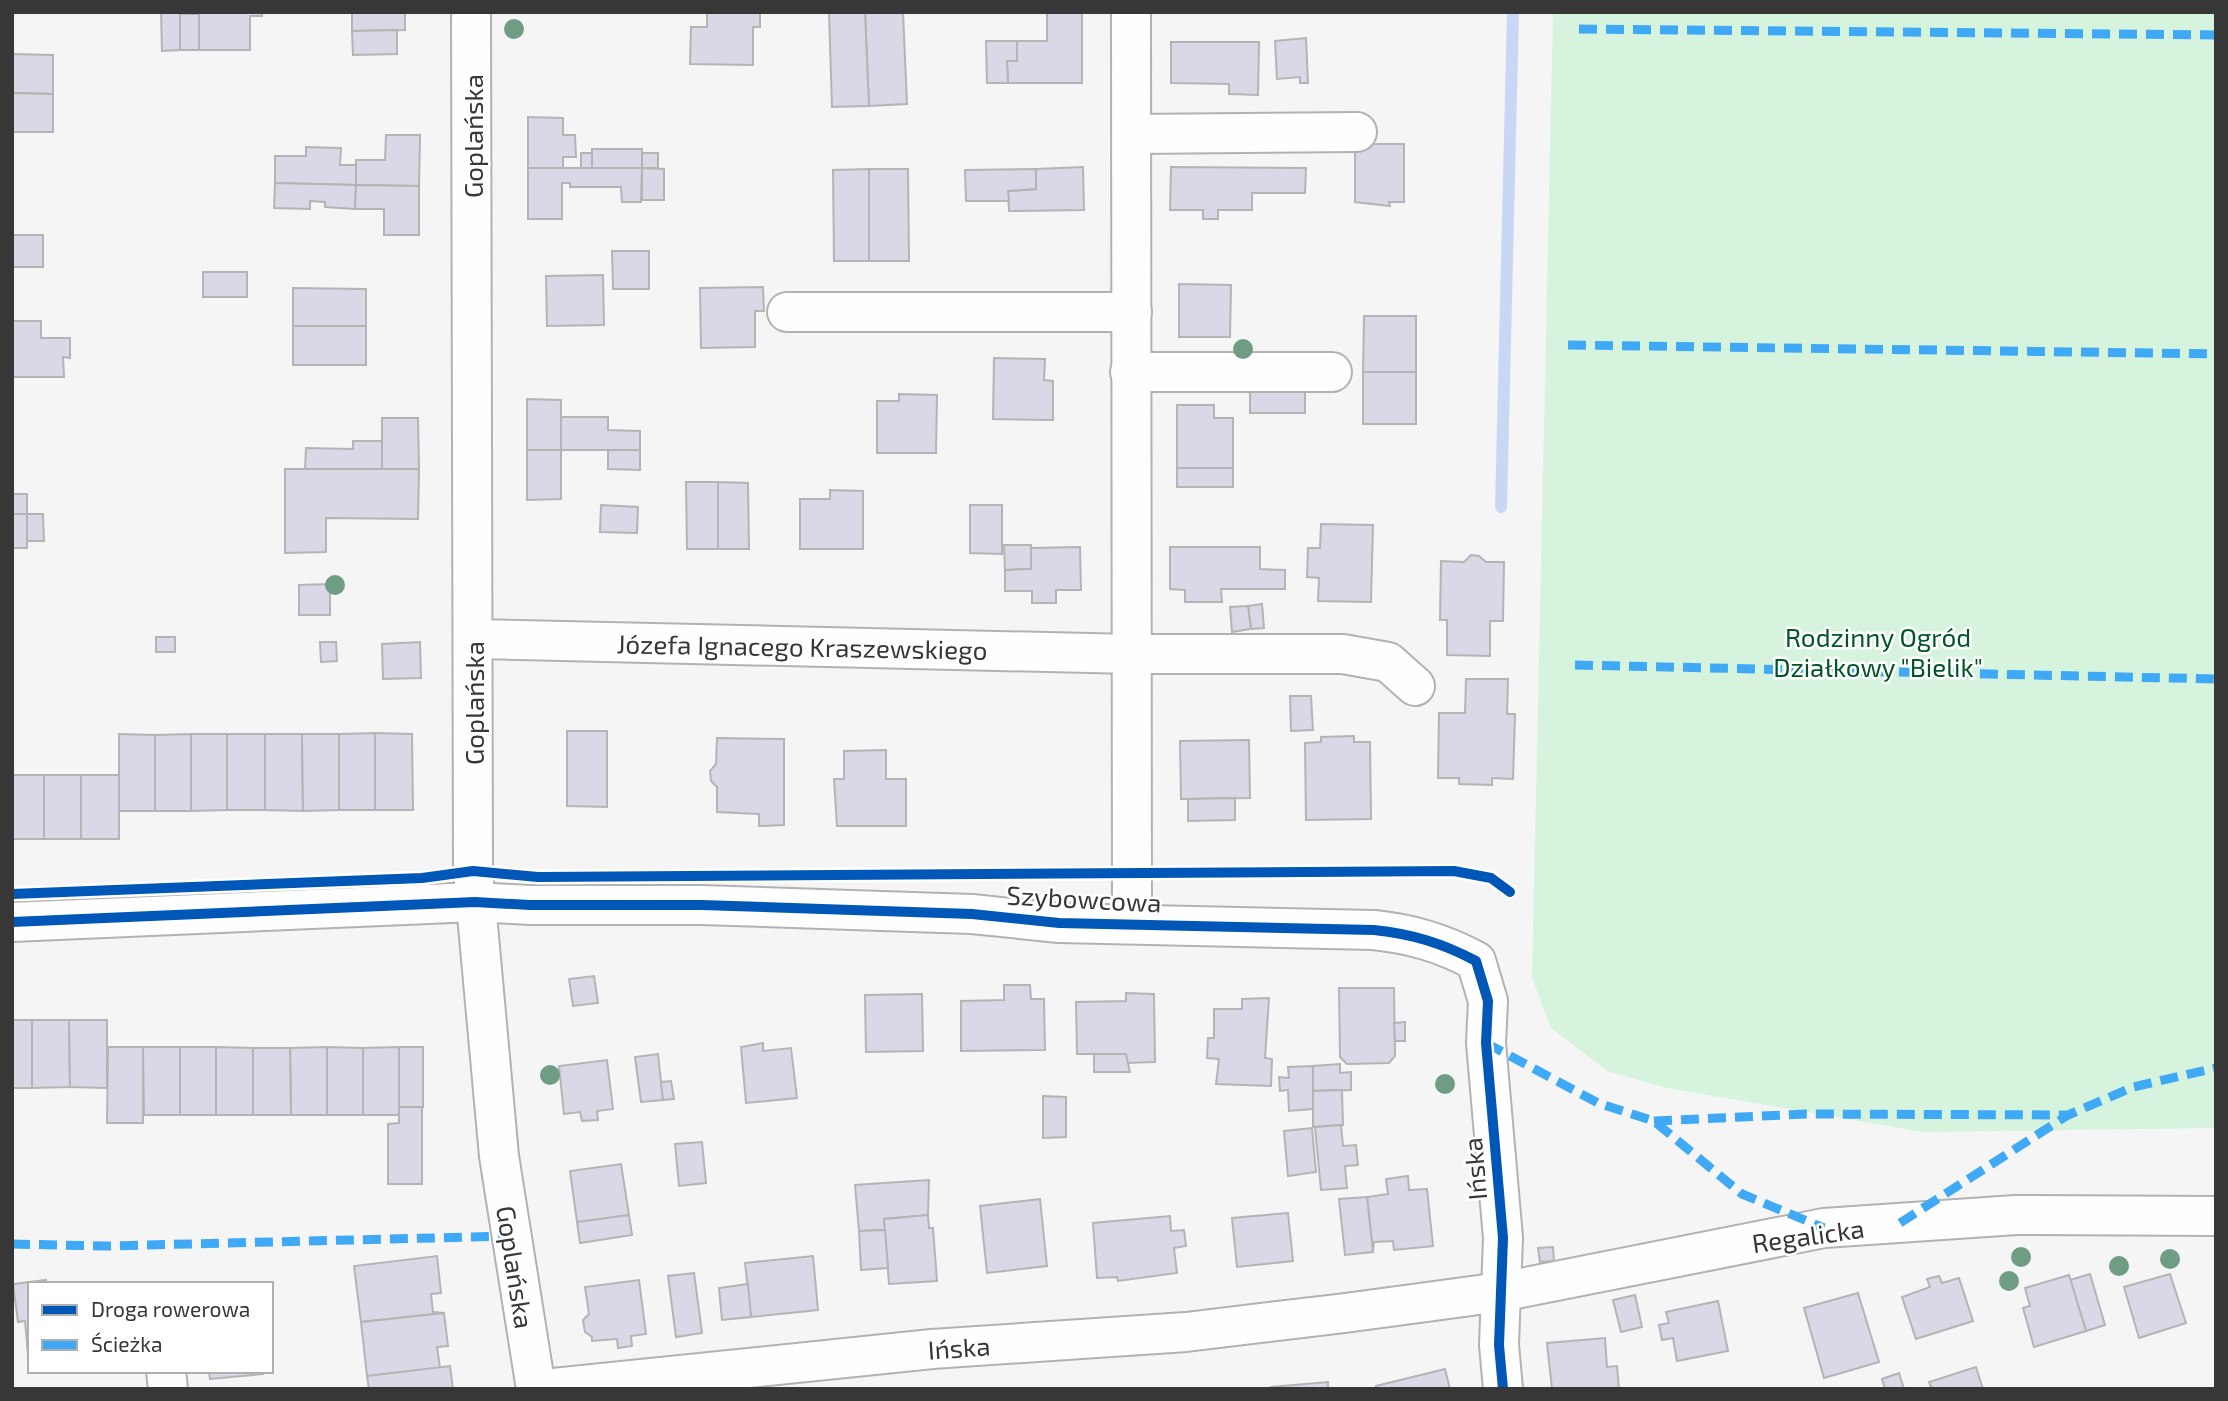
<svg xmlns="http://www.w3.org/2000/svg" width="2228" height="1401" viewBox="0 0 2228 1401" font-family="'Exo 2',sans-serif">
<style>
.green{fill:#d6f4dd}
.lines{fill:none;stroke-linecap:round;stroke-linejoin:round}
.stream{stroke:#c8d8f4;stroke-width:12}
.building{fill:#dad8e7;stroke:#b4b4b5;stroke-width:2}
.minor-casing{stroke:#b2b2b3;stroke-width:42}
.minor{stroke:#fefefe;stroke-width:38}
.quiet{stroke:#3fa9f5;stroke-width:9;stroke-dasharray:18 9;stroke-linecap:butt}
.cycleway-casing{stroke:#fff;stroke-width:15}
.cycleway{stroke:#0057b8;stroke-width:10}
.tree{fill:#6f9d84}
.labels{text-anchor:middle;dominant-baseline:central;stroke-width:5;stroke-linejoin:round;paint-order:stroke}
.street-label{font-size:26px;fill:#373738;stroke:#fff}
.park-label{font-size:26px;fill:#015526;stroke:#fff}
</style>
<rect width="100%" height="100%" fill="#f5f5f6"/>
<polygon class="green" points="1553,12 2216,12 2216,1128 1923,1132 1667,1088 1607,1071 1551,1028 1532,978"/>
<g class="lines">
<polyline class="stream" points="1501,507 1513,12"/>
</g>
<g class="building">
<polygon points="161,12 180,12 180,50 162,51"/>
<polygon points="180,12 262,12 262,16 250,16 250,50 199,50 199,14"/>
<polygon points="352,12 405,12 405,30 352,31"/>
<polygon points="707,12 760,12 760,27 753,27 753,65 690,64 691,27 707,27"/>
<polygon points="865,12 903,12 907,104 869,106"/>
<polygon points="865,12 869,106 832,107 829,13"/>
<polygon points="1047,12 1082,12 1082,83 1008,83 1007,61 1017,61 1017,41 1047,41"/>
<rect x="180" y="14" width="19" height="36"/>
<polygon points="397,30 397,54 353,55 352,31"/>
<polygon points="1306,38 1308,83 1300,83 1300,77 1277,79 1275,41"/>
<polygon points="986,41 1017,41 1017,61 1007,61 1008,83 987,83"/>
<polygon points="1171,42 1259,42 1258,95 1229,94 1229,84 1171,83"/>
<polygon points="12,54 53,55 53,94 12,93"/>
<polygon points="12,93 53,94 53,132 12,132"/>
<polygon points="528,117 563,118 563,135 575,135 576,157 563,157 563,168 528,168"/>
<polygon points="386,135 420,135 419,186 356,185 356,160 385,160"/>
<polygon points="1355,144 1404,144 1404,202 1389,202 1390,206 1355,202"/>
<polygon points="306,147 341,148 340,165 356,165 356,185 275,183 275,156 306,156"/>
<rect x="592" y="149" width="50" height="19"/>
<rect x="581" y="153" width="11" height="15"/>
<rect x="642" y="153" width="16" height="15"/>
<polygon points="1083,167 1084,210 1009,211 1008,191 1036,189 1036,169"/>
<polygon points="1171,167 1306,168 1305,193 1252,193 1252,210 1218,210 1218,219 1203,219 1203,210 1170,210"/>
<polygon points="528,168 642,168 641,202 622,202 621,187 570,187 570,183 562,183 562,219 528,219"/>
<polygon points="642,168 664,169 664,200 642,200"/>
<polygon points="869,169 869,261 834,261 833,170"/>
<polygon points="869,169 908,169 909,261 869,261"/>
<polygon points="1036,169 1036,189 1008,191 1009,201 966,201 965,170"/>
<polygon points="275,183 356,185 355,209 325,207 325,202 310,201 310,209 274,208"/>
<polygon points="356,185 419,186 419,235 384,235 384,209 355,209"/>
<rect x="12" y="235" width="31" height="32"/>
<polygon points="612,251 649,251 649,289 613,289"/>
<rect x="203" y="272" width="44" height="25"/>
<polygon points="603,275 604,325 547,326 546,276"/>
<polygon points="1179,284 1231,285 1230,337 1179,337"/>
<polygon points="763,287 764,311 755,311 755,347 701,348 700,288"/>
<polygon points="293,288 366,289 366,326 293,326"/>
<polygon points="1364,316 1416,316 1416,372 1363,372"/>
<polygon points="12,321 41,321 41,338 70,338 70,358 63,357 64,377 12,377"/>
<rect x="293" y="326" width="73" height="39"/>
<polygon points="994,358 1045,359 1044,380 1053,381 1053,420 993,419"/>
<rect x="1363" y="372" width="53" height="52"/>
<rect x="1250" y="388" width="55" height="25"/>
<polygon points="899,394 937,395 936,453 877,453 877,401 899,401"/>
<polygon points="527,399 561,400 561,450 527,450"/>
<polygon points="1177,405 1214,405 1214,418 1233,418 1233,468 1177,468"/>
<polygon points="561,417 608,417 608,430 640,431 640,450 561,450"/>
<polygon points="382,418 418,418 419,469 382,469"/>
<polygon points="353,441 382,441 382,469 305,469 306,448 353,449"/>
<polygon points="527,450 561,450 561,499 527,500"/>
<polygon points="608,450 640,450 640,470 608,469"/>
<rect x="1177" y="468" width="56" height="19"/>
<polygon points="285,469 419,469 418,519 326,518 326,552 285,553"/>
<polygon points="686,482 718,482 718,549 687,549"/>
<polygon points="718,482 748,483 749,549 718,549"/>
<polygon points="830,490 863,491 863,549 800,549 800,499 830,499"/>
<rect x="12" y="494" width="15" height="20"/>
<polygon points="601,505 638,507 637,533 600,532"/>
<polygon points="970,505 1002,505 1002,554 970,553"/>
<rect x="12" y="514" width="15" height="34"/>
<polygon points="27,514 43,514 44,541 27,541"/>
<polygon points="1321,524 1373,525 1371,602 1318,601 1319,578 1307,577 1308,548 1320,548"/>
<polygon points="1004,545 1031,545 1031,569 1005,570"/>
<polygon points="1080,547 1081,590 1056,590 1056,603 1032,603 1032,591 1005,591 1005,570 1031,569 1031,548"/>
<polygon points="1170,547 1260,547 1260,569 1285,570 1285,589 1221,589 1222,602 1185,602 1185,590 1170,589"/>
<polygon points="1471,555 1479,556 1486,562 1504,562 1503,621 1490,621 1490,656 1447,655 1447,620 1440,620 1441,561 1464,562"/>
<polygon points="330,584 330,615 299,615 299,585"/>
<polygon points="1262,604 1264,628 1251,629 1248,606"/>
<polygon points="1248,606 1251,629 1232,632 1230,607"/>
<rect x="156" y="637" width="19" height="15"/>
<polygon points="320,642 336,642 337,661 321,662"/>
<polygon points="420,642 421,678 383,679 382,644"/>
<polygon points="1466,679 1508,679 1507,714 1515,714 1513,779 1492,778 1492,785 1459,784 1459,778 1438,778 1439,713 1465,713"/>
<polygon points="1290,696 1311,696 1313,730 1291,731"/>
<polygon points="567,731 607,731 607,807 567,806"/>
<polygon points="375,733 375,810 339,810 339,734"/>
<polygon points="375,733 412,734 413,810 375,810"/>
<polygon points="119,734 155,735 155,811 119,811"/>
<polygon points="191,734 227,734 227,810 191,811"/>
<polygon points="191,734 191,811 155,811 155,735"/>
<rect x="227" y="734" width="38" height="76"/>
<polygon points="265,734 302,734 303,811 265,810"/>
<polygon points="302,734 339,734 339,810 303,811"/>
<polygon points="1354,736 1354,742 1370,742 1371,819 1306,820 1305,743 1321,742 1321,737"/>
<polygon points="717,738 784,739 784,825 759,826 759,814 717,812 717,787 711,781 710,771 716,764"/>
<polygon points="1249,740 1250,798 1181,799 1180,741"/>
<polygon points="886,750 886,779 906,779 906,826 837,826 834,779 844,779 844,751"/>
<rect x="12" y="775" width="32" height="64"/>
<rect x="44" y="775" width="37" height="64"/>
<rect x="81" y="775" width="38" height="64"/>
<polygon points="1235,798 1235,820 1188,821 1188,799"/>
<polygon points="594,976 598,1003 573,1006 569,979"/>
<polygon points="1004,985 1030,985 1031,999 1044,999 1045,1050 961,1051 961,1001 1004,1000"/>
<polygon points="1339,988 1394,988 1395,1056 1389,1063 1347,1064 1340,1057"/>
<polygon points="1126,993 1154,994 1155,1062 1127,1063 1126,1054 1077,1054 1076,1002 1126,1001"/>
<polygon points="922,994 923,1051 866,1052 865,995"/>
<polygon points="1269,998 1265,1058 1272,1059 1271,1086 1216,1084 1219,1059 1207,1058 1208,1038 1214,1038 1214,1009 1242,1009 1242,999"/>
<rect x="12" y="1020" width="20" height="68"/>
<polygon points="32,1020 69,1020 70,1087 32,1088"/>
<polygon points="69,1020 107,1020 107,1088 70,1087"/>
<polygon points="1405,1022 1405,1041 1395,1041 1394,1023"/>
<polygon points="763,1043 763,1051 791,1048 797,1098 746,1103 741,1047"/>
<polygon points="108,1047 143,1047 143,1123 107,1123"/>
<polygon points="143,1047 180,1047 180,1115 144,1115"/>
<rect x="180" y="1047" width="36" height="68"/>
<polygon points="216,1047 253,1048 253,1115 216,1115"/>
<polygon points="327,1047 363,1048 363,1115 327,1115"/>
<polygon points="327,1047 327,1115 291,1115 290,1048"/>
<polygon points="399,1047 399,1115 363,1115 363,1048"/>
<rect x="399" y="1047" width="24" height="60"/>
<polygon points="253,1048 290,1048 291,1115 253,1115"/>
<polygon points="658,1054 663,1100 641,1102 635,1057"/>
<polygon points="1094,1054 1126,1054 1130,1072 1094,1072"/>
<polygon points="607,1060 613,1109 597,1111 598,1120 582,1121 580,1112 564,1114 559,1066"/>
<polygon points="1340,1064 1340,1073 1351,1072 1351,1090 1313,1091 1313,1066"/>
<polygon points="1313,1066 1313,1109 1289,1111 1288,1090 1280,1091 1279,1077 1289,1078 1288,1067"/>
<polygon points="671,1081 674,1099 663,1100 661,1082"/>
<polygon points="1342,1090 1343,1125 1313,1127 1313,1091"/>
<polygon points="1043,1096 1066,1097 1066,1137 1043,1138"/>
<polygon points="399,1107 422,1107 422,1184 388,1184 388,1124 399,1123"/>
<polygon points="1341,1125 1343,1146 1356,1145 1358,1165 1345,1166 1347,1188 1321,1190 1315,1127"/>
<polygon points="1312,1128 1316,1172 1288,1176 1284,1131"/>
<polygon points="702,1142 706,1183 679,1186 675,1144"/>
<polygon points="621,1164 629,1215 577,1222 570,1171"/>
<polygon points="1408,1176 1409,1190 1427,1189 1433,1246 1394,1250 1393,1241 1374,1242 1373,1252 1367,1197 1388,1194 1386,1179"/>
<polygon points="929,1180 928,1215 884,1219 885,1230 859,1231 855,1185"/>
<polygon points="1367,1197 1373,1252 1345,1255 1339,1199"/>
<polygon points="1040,1199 1047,1266 987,1273 980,1206"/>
<polygon points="1288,1213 1293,1261 1237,1267 1232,1218"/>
<polygon points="629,1215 632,1235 580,1243 577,1222"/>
<polygon points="928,1215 929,1228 933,1228 937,1281 889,1284 884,1219"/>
<polygon points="1170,1216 1171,1231 1184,1230 1186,1246 1174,1248 1177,1273 1118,1281 1117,1277 1097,1278 1093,1223"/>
<polygon points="885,1230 888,1268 861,1270 859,1231"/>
<polygon points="1553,1247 1554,1261 1540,1262 1538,1248"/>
<polygon points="437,1256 441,1293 431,1294 433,1312 444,1313 361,1322 354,1266"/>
<polygon points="813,1256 818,1310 751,1317 745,1263"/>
<polygon points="694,1273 702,1333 676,1337 668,1276"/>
<polygon points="2090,1274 2105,1325 2086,1331 2070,1280"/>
<polygon points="2170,1274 2186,1323 2139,1338 2124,1287"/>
<polygon points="2069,1275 2086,1331 2034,1347 2023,1308 2030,1306 2025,1288"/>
<polygon points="1939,1276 1942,1283 1959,1278 1973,1321 1916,1339 1902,1297 1930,1287 1927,1279"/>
<polygon points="46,1280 46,1284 30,1284 28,1355 25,1321 18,1322 13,1284"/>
<polygon points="639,1280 646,1334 631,1336 632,1346 618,1348 617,1339 592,1341 592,1337 585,1332 583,1320 589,1314 585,1287"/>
<polygon points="748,1284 751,1317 722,1320 719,1288"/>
<polygon points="1858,1293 1879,1362 1824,1378 1804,1308"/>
<polygon points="1635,1295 1642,1327 1621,1332 1613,1300"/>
<polygon points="1718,1301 1728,1351 1677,1361 1673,1338 1662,1340 1659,1325 1669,1323 1666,1312"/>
<polygon points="444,1313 448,1346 437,1347 440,1368 367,1376 361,1322"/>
<polygon points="1605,1338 1607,1367 1617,1366 1619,1389 1552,1389 1547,1343"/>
<polygon points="450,1366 453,1389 369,1389 367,1376"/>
<polygon points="1976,1367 1983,1389 1932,1389 1929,1382"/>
<polygon points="1445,1369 1450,1389 1377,1389 1376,1386"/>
<polygon points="209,1371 263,1371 263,1374 210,1379"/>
<polygon points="1899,1373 1904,1389 1885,1389 1882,1379"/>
<polygon points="1328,1382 1328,1389 1271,1389 1271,1387"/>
</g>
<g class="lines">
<defs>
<g id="minor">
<polyline points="471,12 473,871 499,1156 536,1389"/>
<polyline points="1131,12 1132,924"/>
<polyline points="1132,134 1357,132"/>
<polyline points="787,312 1132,312"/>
<polyline points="1130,372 1332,372"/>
<polyline points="473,639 1132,654 1343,654 1388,662 1415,686"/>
<path d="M12,922L475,902L530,905H701L972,914L1059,923L1374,930C1412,934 1442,943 1476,961L1488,1001L1486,1043L1503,1238L1499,1345L1503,1389"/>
<polyline points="166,1371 168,1389"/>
<polyline points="544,1389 932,1349 1186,1332 1345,1313 1501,1292 1824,1228 2016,1215 2216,1216"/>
</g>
</defs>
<use href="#minor" class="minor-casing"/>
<use href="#minor" class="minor"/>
<g class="quiet">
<polyline points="1579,29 2216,35"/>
<polyline points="1568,345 2216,354"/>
<polyline points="1575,665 2216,679"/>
<polyline points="1486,1043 1598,1103 1654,1121 1742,1194 1824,1228"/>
<polyline points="1654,1121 1805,1114 2068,1115 2133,1087 2216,1068"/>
<polyline points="1900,1223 2068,1115"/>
<polyline points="12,1244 106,1246 511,1236"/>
</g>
<defs>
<g id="cycleway">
<polyline points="12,894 422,878 473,871 538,877 1454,871 1491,878 1510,892"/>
<path d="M12,922L475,902L530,905H701L972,914L1059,923L1374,930C1412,934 1442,943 1476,961L1488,1001L1486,1043L1503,1238L1499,1345L1503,1389"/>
</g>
</defs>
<use href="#cycleway" class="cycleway-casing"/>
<use href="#cycleway" class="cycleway"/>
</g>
<g class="tree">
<circle cx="514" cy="29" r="10"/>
<circle cx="1243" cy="349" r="10"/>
<circle cx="335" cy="585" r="10"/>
<circle cx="550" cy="1075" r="10"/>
<circle cx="1445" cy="1084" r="10"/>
<circle cx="2021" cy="1257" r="10"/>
<circle cx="2170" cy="1259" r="10"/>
<circle cx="2119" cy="1266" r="10"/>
<circle cx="2009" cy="1281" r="10"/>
</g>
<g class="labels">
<g class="street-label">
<text transform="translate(472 136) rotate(-90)">Goplańska</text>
<text transform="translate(802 646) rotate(1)">Józefa Ignacego Kraszewskiego</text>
<text transform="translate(473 703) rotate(-90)">Goplańska</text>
<text transform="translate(1084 898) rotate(3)">Szybowcowa</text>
<text transform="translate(1474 1169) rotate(-95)">Ińska</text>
<text transform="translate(1808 1235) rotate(-8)">Regalicka</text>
<text transform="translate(516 1267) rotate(81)">Goplańska</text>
<text transform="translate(959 1347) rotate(-4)">Ińska</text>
</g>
<g class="park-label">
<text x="1878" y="636">Rodzinny Ogród<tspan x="1878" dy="30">Działkowy "Bielik"</tspan></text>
</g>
</g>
<rect width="2228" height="1401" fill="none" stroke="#373738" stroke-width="28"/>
<rect x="28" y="1282" width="245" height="91" fill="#ffffff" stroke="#afafaf" stroke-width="2"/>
<rect x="42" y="1305" width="35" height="10" fill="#0057b8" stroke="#afafaf" stroke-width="2"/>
<text x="91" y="1317" font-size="21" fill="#373738">Droga rowerowa</text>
<rect x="42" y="1340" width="35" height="10" fill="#3fa9f5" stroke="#afafaf" stroke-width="2"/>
<text x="91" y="1352" font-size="21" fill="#373738">Ścieżka</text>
</svg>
